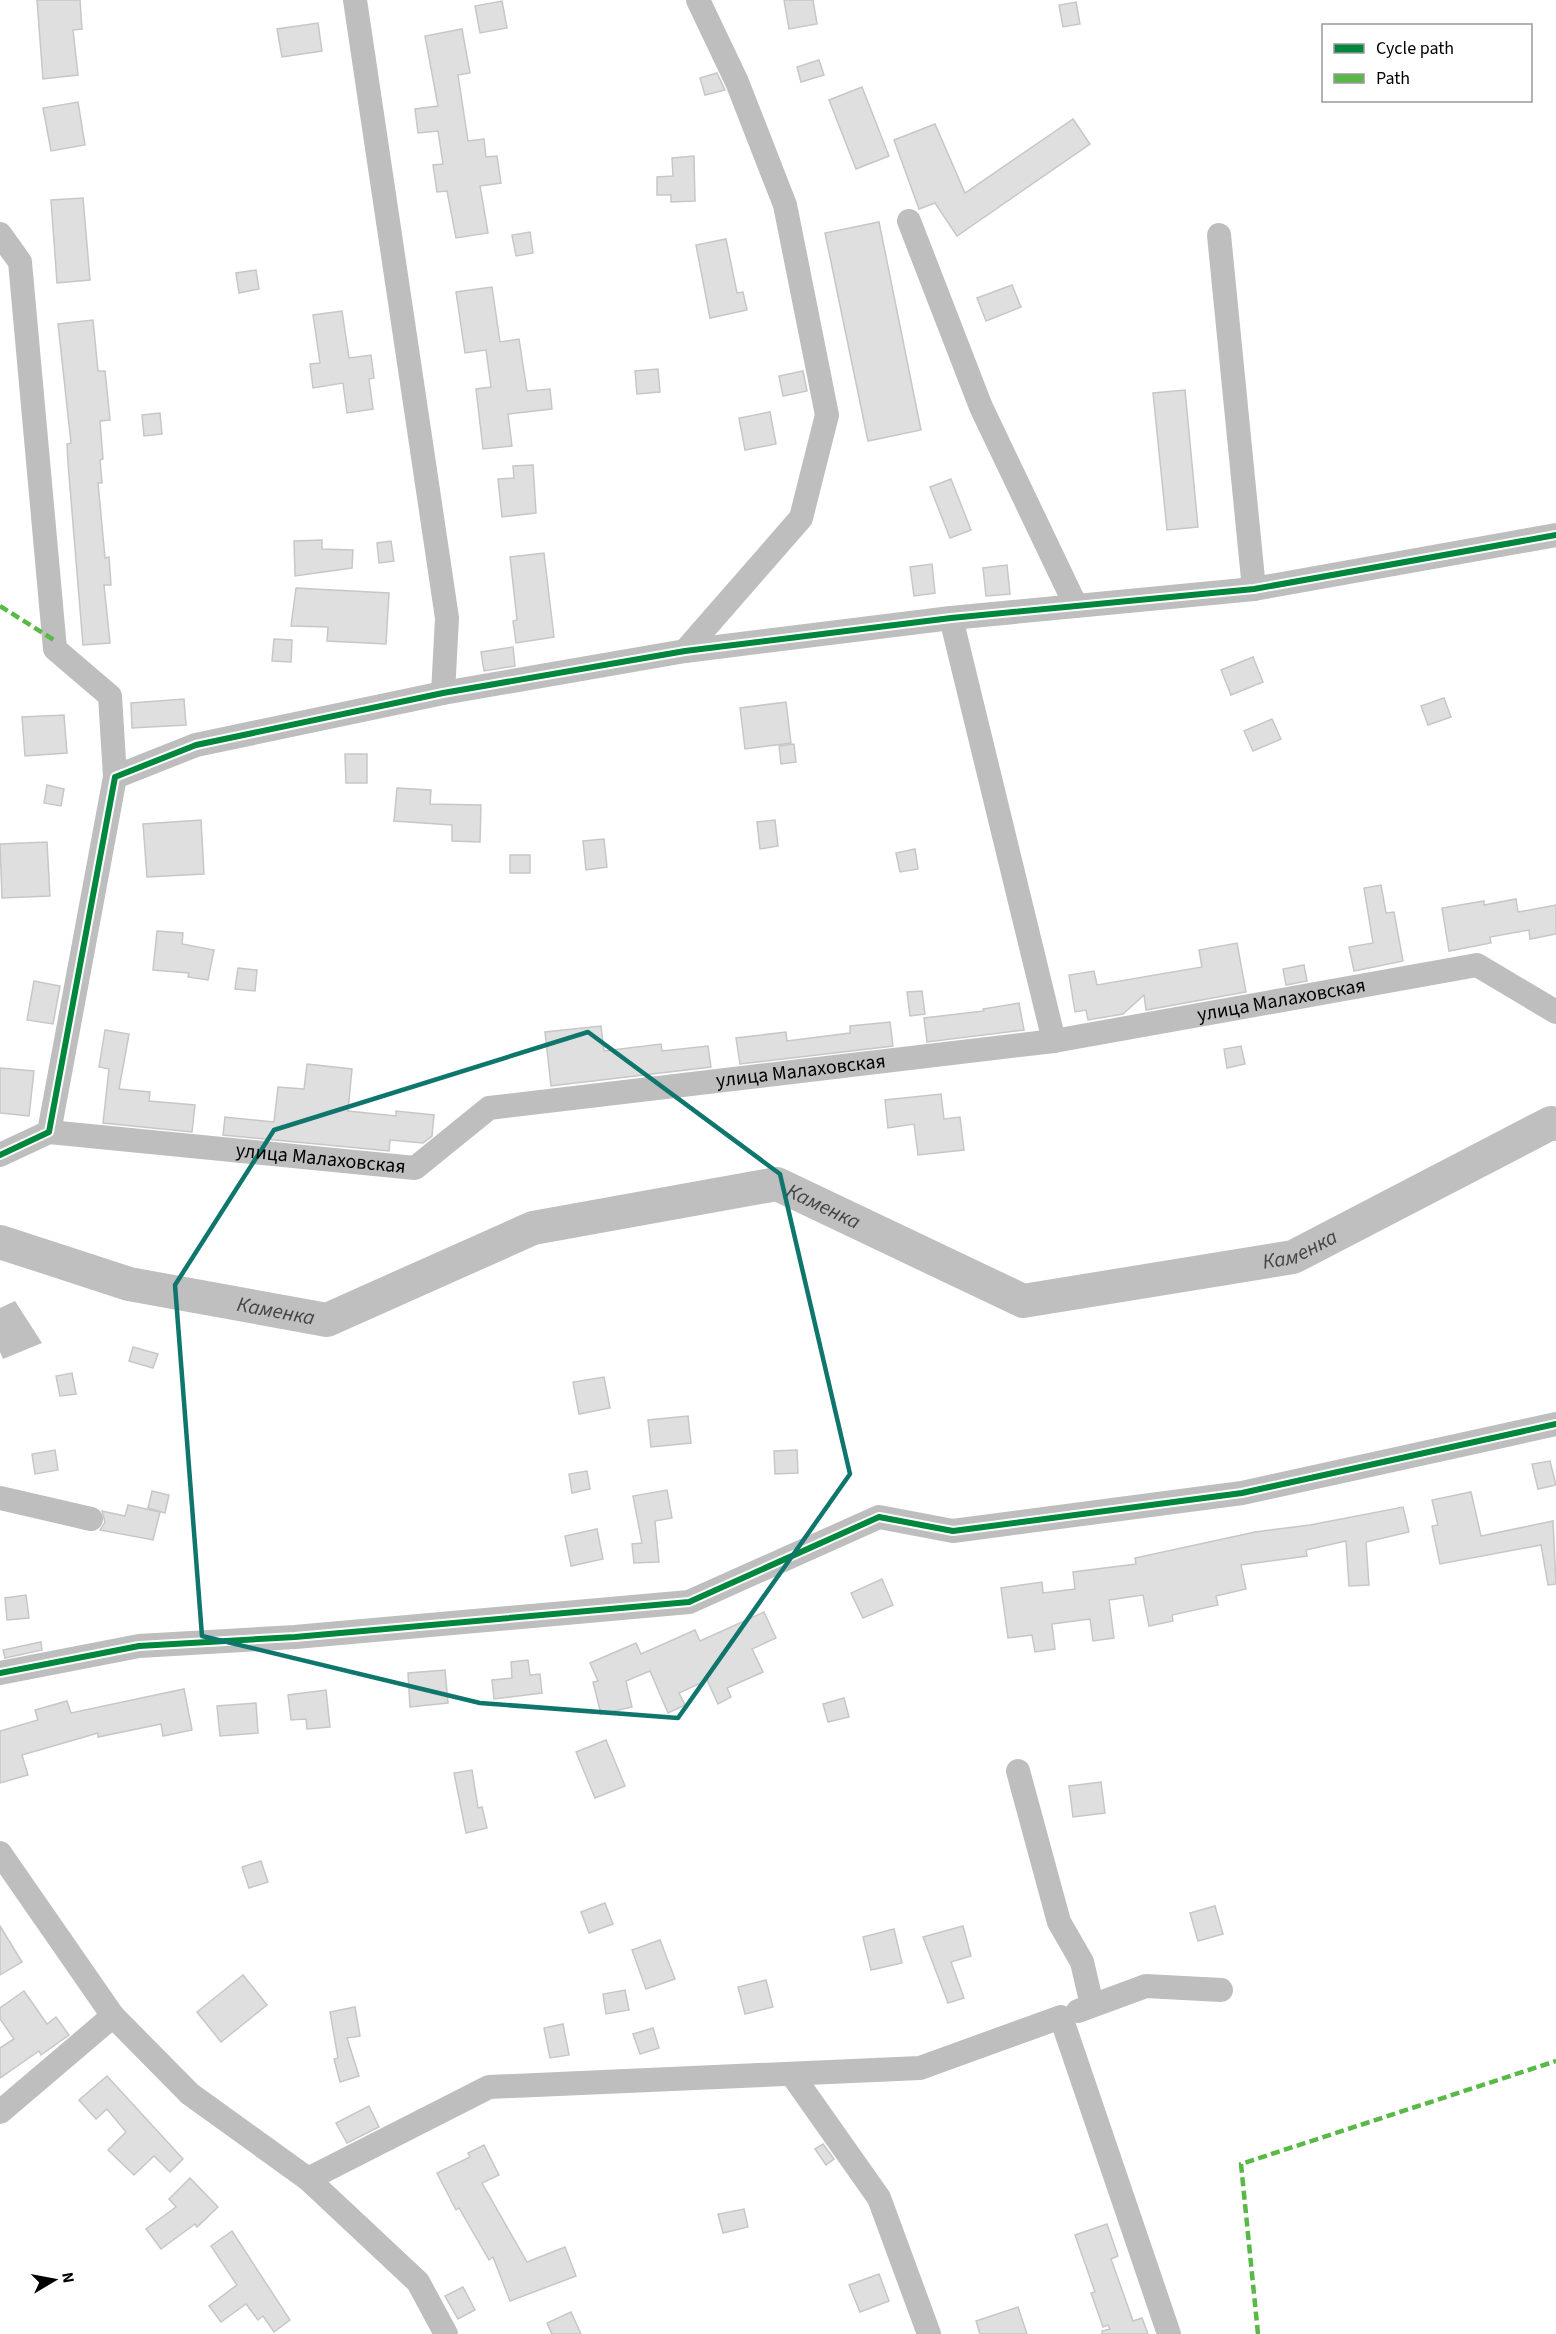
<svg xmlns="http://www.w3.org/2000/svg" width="1556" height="2334" viewBox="0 0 1556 2334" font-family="'Source Sans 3',sans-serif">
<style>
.water{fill:#bfbfbf}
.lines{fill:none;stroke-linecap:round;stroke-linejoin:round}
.river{stroke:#bfbfbf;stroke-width:34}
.building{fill:#dfdfdf;stroke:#c7c7c7;stroke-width:1.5}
.minor{stroke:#bebebe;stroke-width:24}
.quiet{stroke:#58b947;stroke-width:4.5;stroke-dasharray:9 4.5;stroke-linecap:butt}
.cycleway-casing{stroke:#fff;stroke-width:10}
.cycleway{stroke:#00873e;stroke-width:6}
.marked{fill:none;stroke:#0f766e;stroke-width:4.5;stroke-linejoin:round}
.labels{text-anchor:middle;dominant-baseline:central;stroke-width:4.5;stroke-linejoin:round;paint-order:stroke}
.street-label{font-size:20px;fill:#000;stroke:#fff}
.water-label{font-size:21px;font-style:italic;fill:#444;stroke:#fff}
</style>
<rect width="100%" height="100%" fill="#fff"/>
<polygon class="water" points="15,1301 42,1343 3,1359 0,1352 0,1308"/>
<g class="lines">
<path class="river" id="s1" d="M0,1242L129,1284L327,1320L533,1228L777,1184L1023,1301L1293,1257L1551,1123L1556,1124"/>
</g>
<g class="building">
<polygon points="37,0 80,0 82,29 73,30 78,75 43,79"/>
<polygon points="784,0 813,0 817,24 789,29"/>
<polygon points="502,1 507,28 480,33 475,6"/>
<polygon points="1076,2 1080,24 1063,27 1059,5"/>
<polygon points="318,23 322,51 282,57 277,29"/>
<polygon points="462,29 470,73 458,75 468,141 484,139 486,157 497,156 501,183 480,186 488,233 456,238 447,191 437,192 433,165 443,164 438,131 418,133 415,109 438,106 425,36"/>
<polygon points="819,60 824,75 801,82 797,67"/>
<polygon points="717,73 725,90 705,95 700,78"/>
<polygon points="862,87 889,156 856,169 829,100"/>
<polygon points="78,102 85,145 51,151 43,108"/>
<polygon points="1073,119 1090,144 957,236 935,203 919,209 894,140 935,124 965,193"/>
<polygon points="694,156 695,201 671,202 671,195 657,195 657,177 673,176 672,158"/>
<polygon points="83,198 90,280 57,283 51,200"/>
<polygon points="879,222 921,430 868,441 825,233"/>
<polygon points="530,232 533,253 516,256 512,235"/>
<polygon points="726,239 737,293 743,292 747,310 710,318 696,245"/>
<polygon points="256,270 259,289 239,293 236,273"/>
<polygon points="1012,285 1021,307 986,321 977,298"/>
<polygon points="492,287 500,342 519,339 527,391 550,389 552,409 508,414 512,446 483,449 476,389 491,387 486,350 465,353 456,292"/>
<polygon points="342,311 349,358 371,355 374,378 369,379 373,409 347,413 343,383 313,388 310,364 320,363 313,315"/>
<polygon points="93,320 98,371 105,371 110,420 100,421 103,459 100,460 102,483 98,483 105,558 109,557 111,585 104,585 110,643 83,645 68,463 67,444 71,443 58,324"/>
<polygon points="658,369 660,392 637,394 635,371"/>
<polygon points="803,371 807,391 783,396 779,376"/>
<polygon points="1185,390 1198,527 1167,530 1153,393"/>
<polygon points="770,412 776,444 745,450 739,418"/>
<polygon points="160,413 162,434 144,436 142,415"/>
<polygon points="533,465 536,513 502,517 498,479 514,478 513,466"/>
<polygon points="951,479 971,530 950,538 930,487"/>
<polygon points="322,540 322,549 353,550 352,568 295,576 294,541"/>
<polygon points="391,541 394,561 379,563 377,543"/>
<polygon points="544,553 554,637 516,643 513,621 517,620 510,557"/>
<polygon points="932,564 935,593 914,596 910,567"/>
<polygon points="1007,565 1010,594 986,596 983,568"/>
<polygon points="296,588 389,593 386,644 327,641 328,627 291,626"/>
<polygon points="274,639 292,640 291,662 272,661"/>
<polygon points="513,647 515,666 484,671 481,652"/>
<polygon points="1253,657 1263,682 1231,695 1221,670"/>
<polygon points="1444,698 1451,717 1428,725 1421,706"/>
<polygon points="184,699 186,725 132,728 131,703"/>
<polygon points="786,702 791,743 745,749 740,708"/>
<polygon points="64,715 67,753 25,756 22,717"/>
<polygon points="1272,719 1281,739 1253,751 1244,731"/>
<polygon points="794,744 796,762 781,764 779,746"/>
<polygon points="345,754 367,754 367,783 346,783"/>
<polygon points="47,785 64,789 61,806 44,803"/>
<polygon points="397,788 431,790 430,804 481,805 480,842 452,841 452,825 394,821"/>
<polygon points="201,820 204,874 147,877 143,824"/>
<polygon points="775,820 778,846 760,849 757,822"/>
<polygon points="604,839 607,867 586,870 583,841"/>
<polygon points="47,842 50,896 2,898 0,844"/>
<polygon points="915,849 918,869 900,872 896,853"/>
<rect x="510" y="855" width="20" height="18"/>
<polygon points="1381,885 1386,913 1394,912 1403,961 1354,971 1349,947 1373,943 1364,888"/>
<polygon points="1516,899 1518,912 1556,905 1556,934 1530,939 1529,930 1490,937 1491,943 1449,951 1442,908 1484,901 1484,905"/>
<polygon points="157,931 183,933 182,944 214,950 208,980 188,977 189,973 153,970"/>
<polygon points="1237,943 1246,992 1146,1010 1144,995 1123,1014 1088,1020 1086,1010 1075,1012 1069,975 1094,971 1097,985 1202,967 1199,950"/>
<polygon points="1304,965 1307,981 1286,985 1283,969"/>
<polygon points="238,968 257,970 255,991 235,989"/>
<polygon points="34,981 60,986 53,1024 27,1020"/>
<polygon points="922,991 925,1014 910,1016 907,992"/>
<polygon points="1019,1003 1024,1030 927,1042 924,1018 984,1011 983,1009"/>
<polygon points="890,1022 893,1046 740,1064 736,1038 786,1032 787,1041 850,1033 850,1026"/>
<polygon points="601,1026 604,1051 661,1044 662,1051 708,1046 711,1067 551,1086 545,1032"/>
<polygon points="105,1030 129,1034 119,1089 150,1092 149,1101 195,1105 192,1132 103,1123 109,1069 99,1067"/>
<polygon points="1241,1046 1245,1064 1227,1068 1224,1049"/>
<polygon points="307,1064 352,1069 348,1111 396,1116 396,1111 434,1115 432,1136 423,1143 390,1140 389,1151 223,1135 225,1117 274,1122 278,1087 304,1089"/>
<polygon points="0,1068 34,1071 29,1116 0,1113"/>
<polygon points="941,1094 944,1119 960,1117 964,1150 918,1155 914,1124 888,1128 885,1100"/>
<polygon points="133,1347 158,1354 153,1368 129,1361"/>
<polygon points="72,1373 76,1394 60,1396 56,1376"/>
<polygon points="604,1377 610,1408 579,1414 573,1382"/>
<polygon points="688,1416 691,1443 651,1447 648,1420"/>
<polygon points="55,1450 58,1470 35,1474 32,1454"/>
<polygon points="797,1450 798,1473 775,1474 774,1451"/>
<polygon points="1550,1461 1556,1485 1538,1489 1532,1464"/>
<polygon points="587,1471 590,1489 572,1493 569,1474"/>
<polygon points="667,1490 672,1518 655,1521 659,1562 634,1563 632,1544 642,1543 633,1496"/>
<polygon points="152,1491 169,1495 165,1513 148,1508"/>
<polygon points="1471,1492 1481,1536 1553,1521 1556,1584 1548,1585 1541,1545 1440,1564 1432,1526 1438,1525 1432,1500"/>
<polygon points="128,1505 160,1512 153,1540 100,1530 105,1522 102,1511 125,1516"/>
<polygon points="1403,1507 1409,1532 1366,1542 1369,1585 1349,1586 1346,1541 1306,1550 1307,1556 1241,1565 1246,1589 1216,1596 1218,1605 1172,1615 1173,1621 1149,1626 1143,1595 1109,1600 1114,1638 1093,1641 1090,1619 1052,1624 1055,1649 1035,1652 1032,1635 1008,1638 1001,1588 1042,1582 1043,1593 1075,1589 1073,1572 1136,1564 1135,1558 1255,1532 1310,1525"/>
<polygon points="597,1529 603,1559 571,1566 565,1536"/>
<polygon points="882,1579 893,1605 863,1618 851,1593"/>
<polygon points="26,1595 29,1618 7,1620 5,1598"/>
<polygon points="764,1612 776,1638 752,1649 763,1672 727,1688 731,1697 718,1704 707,1680 679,1693 685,1705 668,1713 650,1671 626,1681 632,1707 601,1714 593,1682 598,1681 590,1663 636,1643 641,1654 695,1630 700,1641"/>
<polygon points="41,1642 42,1650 5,1658 3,1650"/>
<polygon points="528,1660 530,1675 540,1674 542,1693 494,1699 492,1680 512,1678 511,1662"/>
<polygon points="445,1670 448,1703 410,1707 408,1673"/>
<polygon points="184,1689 192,1730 163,1736 161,1724 98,1737 98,1733 22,1755 28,1775 0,1783 0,1731 38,1720 35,1710 67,1701 71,1713"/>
<polygon points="326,1690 330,1727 307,1729 306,1719 291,1720 288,1695"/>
<polygon points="844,1698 849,1717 828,1722 823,1704"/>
<polygon points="256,1703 258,1733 220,1736 217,1706"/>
<polygon points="606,1740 625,1786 595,1798 576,1752"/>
<polygon points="472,1770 478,1808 482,1807 487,1828 466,1833 454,1773"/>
<polygon points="1101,1782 1105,1813 1073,1817 1069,1786"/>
<polygon points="261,1861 268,1882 249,1888 242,1867"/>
<polygon points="605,1903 613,1924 589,1933 581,1912"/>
<polygon points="1215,1906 1223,1934 1198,1941 1190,1913"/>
<polygon points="0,1926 22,1962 0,1975"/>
<polygon points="963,1926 971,1956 951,1962 964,1998 948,2003 923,1937"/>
<polygon points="894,1929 902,1963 871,1970 863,1937"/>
<polygon points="660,1940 675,1979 646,1989 632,1950"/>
<polygon points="243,1975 267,2005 221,2042 197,2012"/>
<polygon points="766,1980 773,2007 745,2014 738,1987"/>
<polygon points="625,1990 629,2010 606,2014 603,1994"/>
<polygon points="24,1991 47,2024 56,2017 69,2035 41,2055 39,2051 0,2078 0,2048 14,2039 0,2019 0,2008"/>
<polygon points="355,2007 360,2036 347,2038 359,2076 340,2082 334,2059 338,2058 330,2012"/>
<polygon points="563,2024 569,2055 550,2058 544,2028"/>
<polygon points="653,2028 659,2048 640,2054 633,2034"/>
<polygon points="107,2076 183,2159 170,2172 154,2156 134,2175 108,2150 126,2132 107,2109 96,2119 79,2100"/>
<polygon points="369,2106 379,2127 347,2143 336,2123"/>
<polygon points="823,2144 834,2159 826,2165 815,2149"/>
<polygon points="484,2145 499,2175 482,2183 527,2262 565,2247 576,2276 510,2301 493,2257 489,2260 459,2208 456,2210 437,2173 470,2157 468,2153"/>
<polygon points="190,2178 218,2207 197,2227 195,2224 161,2249 146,2229 176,2207 169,2199"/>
<polygon points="744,2209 748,2227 723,2233 718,2214"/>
<polygon points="1107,2224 1118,2256 1111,2259 1133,2321 1142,2318 1148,2334 1102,2334 1102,2331 1110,2329 1108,2325 1103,2327 1091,2293 1095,2292 1075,2235"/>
<polygon points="232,2231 290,2320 274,2332 263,2316 258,2320 246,2304 221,2322 209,2306 237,2285 211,2246"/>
<polygon points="879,2274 889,2301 860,2312 849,2285"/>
<polygon points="463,2287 475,2310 458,2319 445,2296"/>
<polygon points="1018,2307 1027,2334 980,2334 976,2321"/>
<polygon points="571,2312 581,2334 552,2334 547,2323"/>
</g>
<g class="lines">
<g class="minor">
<polyline points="355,0 447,618 443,693"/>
<polyline points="909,221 981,407 1076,606"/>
<polyline points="0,234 20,262 55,649 110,696 115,777"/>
<polyline points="1219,235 1254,589"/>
<polyline points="951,618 1054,1041"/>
<polyline points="685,651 801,518 827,415 785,205 737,82 698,0"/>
<path id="s2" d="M49,1132L415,1168L489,1108L1054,1041L1477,965L1556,1012"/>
<polyline points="0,1155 49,1132 115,777 196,745 443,693 685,651 951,618 1254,589 1556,535"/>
<polyline points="0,1498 91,1519"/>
<polyline points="0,1673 139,1646 295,1637 689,1602 879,1517 953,1531 1242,1493 1556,1424"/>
<polyline points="1018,1771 1059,1922 1082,1962 1092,2005"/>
<polyline points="0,1853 113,2016 190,2094 308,2179 418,2282 446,2334"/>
<polyline points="1078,2011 1146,1986 1221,1990"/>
<polyline points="793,2076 879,2198 929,2334"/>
<polyline points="0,2112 113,2016"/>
<polyline points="308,2179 489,2087 920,2068 1061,2017 1169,2334"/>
</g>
<g class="quiet">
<polyline points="0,606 54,640"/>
<polyline points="1258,2334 1241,2164 1556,2061"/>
</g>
<defs>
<g id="cycleway">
<polyline points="0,1155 49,1132 115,777 196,745 443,693 685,651 951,618 1254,589 1556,535"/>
<polyline points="0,1673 139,1646 295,1637 689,1602 879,1517 953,1531 1242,1493 1556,1424"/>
</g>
</defs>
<use href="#cycleway" class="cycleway-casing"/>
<use href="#cycleway" class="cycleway"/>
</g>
<path class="marked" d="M588,1032L780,1174L850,1474L678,1718L480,1703L202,1636L175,1285L274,1130Z"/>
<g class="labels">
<g class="street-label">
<text stroke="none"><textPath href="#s2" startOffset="1263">улица Малаховская</textPath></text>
<text stroke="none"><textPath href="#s2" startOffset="777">улица Малаховская</textPath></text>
<text stroke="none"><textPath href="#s2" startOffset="273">улица Малаховская</textPath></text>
</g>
<g class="water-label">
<text stroke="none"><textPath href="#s1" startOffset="862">Каменка</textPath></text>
<text stroke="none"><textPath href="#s1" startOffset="1365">Каменка</textPath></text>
<text stroke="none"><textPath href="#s1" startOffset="285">Каменка</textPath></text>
</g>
</g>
<rect x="1322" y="24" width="210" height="78" fill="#ffffff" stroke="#999999" stroke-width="1.5"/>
<rect x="1334" y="44" width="30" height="9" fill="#00873e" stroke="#999999" stroke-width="1.5"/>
<text x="1376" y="54" font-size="18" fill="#000000">Cycle path</text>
<rect x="1334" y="74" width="30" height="9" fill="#58b947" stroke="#999999" stroke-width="1.5"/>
<text x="1376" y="84" font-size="18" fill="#000000">Path</text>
<g transform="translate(54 2280) rotate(80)" stroke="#ffffff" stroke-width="4.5" paint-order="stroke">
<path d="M0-4.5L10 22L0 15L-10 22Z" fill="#000000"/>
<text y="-9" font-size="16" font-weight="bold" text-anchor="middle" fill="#000000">N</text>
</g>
</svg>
